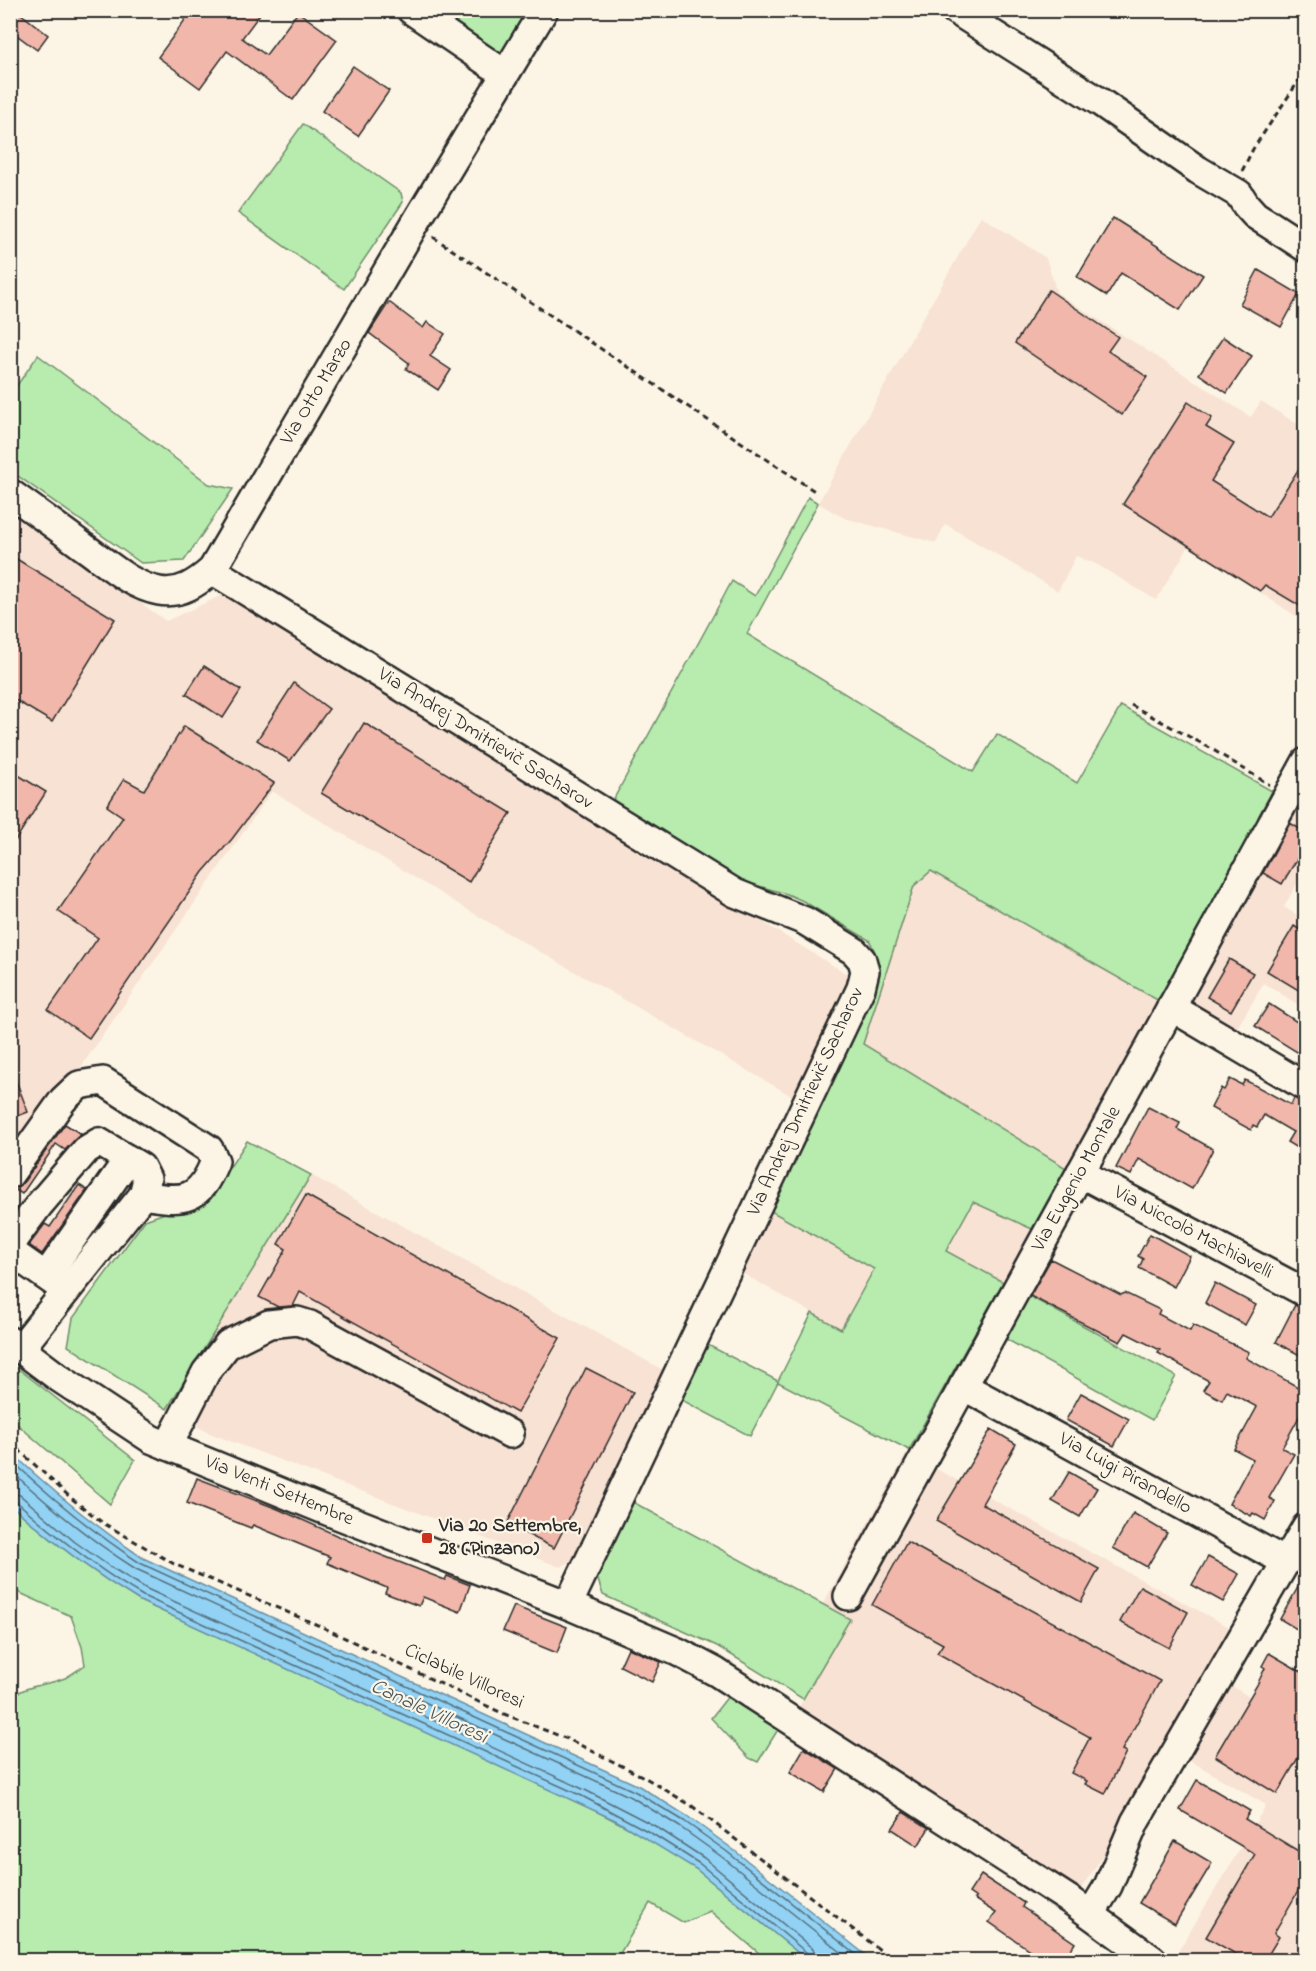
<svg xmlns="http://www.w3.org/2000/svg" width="1316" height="1971" viewBox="0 0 1316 1971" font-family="'Indie Flower',sans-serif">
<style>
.built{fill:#f8e2d3}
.green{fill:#b7ecae;stroke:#718c6c;stroke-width:1.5}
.water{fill:#92d2f4;stroke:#698fa4;stroke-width:1.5}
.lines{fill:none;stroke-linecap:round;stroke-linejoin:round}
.shore{stroke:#546e7b;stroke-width:1.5}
.building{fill:#f0b7aa;stroke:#2b2b2b;stroke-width:1.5}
.minor-casing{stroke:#2b2b2b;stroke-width:32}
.path{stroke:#2b2b2b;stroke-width:3;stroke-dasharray:6 4.5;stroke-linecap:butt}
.minor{stroke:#fcf5e5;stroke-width:27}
.poi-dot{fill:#c8321e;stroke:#fcf5e5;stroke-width:2}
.labels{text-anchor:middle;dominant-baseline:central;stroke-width:4.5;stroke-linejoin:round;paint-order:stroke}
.street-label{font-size:20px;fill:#2b2b2b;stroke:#fcf5e5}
.poi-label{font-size:20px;font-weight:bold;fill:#2b2b2b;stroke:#fcf5e5;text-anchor:start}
.water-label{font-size:21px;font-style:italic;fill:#45555d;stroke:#fcf5e5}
</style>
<rect width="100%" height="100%" fill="#fcf5e5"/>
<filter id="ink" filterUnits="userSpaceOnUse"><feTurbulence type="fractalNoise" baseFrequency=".0167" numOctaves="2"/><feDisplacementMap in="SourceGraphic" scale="12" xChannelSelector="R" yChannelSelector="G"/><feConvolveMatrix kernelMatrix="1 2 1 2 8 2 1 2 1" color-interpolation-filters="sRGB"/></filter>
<g filter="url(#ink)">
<g class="built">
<polygon points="981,216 1046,258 1057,293 1251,417 1261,401 1305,429 1305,622 1189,546 1156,600 1096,564 1076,556 1058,591 945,524 936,543 844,518 818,503"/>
<polygon points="11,510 166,621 227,593 855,979 797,1099 483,919 272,791 11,1168"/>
<polygon points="1272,791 1305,811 1305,869 1284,907 1305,920 1305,1009 1264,983 1231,1038 1161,998 1249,841 1259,815"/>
<polygon points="930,871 1159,1001 1066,1168 863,1044 914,886"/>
<polygon points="311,1175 665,1371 576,1559 560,1567 209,1433 167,1409"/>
<polygon points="973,1201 1032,1229 1003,1282 946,1251"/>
<polygon points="769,1210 874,1268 841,1329 740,1272"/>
<polygon points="907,1453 1242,1634 1119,1832 1075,1897 795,1714 850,1619 823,1604"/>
<polygon points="1225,1682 1305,1730 1305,1812 1299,1823 1305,1827 1305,1960 1173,1960 1266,1805 1182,1756"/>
</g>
<g class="green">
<polygon points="416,11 529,11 497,62"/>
<polygon points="303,124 401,193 403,202 344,289 238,213"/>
<polygon points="38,355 209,484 233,489 184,561 141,563 11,471 11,394"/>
<path d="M808,497L818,503L747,634L973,772L997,734L1077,783L1121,706L1272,791L1259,815L1249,841L1159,1001L931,871L914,886L863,1044L1066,1168L1032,1229L973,1202L946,1251L1003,1282L909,1450L778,1382L750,1436L680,1399L706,1344L778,1381L812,1313L841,1329L874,1269L769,1210L875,977C878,962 877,953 869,940L803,901L787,894L740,881L611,804L732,581L755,596Z"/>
<polygon points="247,1141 311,1175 167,1409 68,1346 73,1318 145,1220 165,1213 205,1205"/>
<polygon points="1027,1295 1176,1376 1152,1420 1004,1338"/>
<polygon points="11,1363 135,1460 110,1504 11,1419"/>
<polygon points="631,1501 850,1619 803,1699 717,1646 603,1595 596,1574"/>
<path d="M11,1505C51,1541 93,1573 140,1601L579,1802L648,1838L696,1869L807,1960H767L710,1911L684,1923L650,1903L616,1960H11V1698C24,1685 48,1685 65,1678C72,1674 79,1669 85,1665L82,1647L71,1616L11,1589Z"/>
<polygon points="729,1695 779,1728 758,1762 749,1758 711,1718"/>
</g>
<path class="water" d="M10,1451C53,1492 93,1525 143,1558L639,1786L687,1816L730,1847L872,1960H807L696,1869L617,1821L140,1601C93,1573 51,1541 11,1505Z"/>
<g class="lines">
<g class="shore">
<path d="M10,1459C51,1498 93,1532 140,1563L636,1792L684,1821L726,1851L863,1960"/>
<path d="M10,1470C50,1507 90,1540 136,1569L633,1798L680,1827L722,1857L851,1960"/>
<polyline points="10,1493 20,1495 75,1542 109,1566 147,1589 585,1790 655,1826 704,1858 812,1948 816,1954 817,1960"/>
<path d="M10,1501L17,1502C57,1537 97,1569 143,1596L582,1796L651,1833L700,1864L807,1953L810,1960"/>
</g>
</g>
<g class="building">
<polygon points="10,10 16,10 48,35 37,50 10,30"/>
<polygon points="172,10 263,10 242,38 266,55 298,12 337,40 293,100 227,51 200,88 158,57 185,20"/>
<polygon points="353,66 389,91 358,136 322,111"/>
<polygon points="1113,218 1203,275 1180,310 1121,273 1107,296 1077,277"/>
<polygon points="1258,270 1299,294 1281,327 1240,304"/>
<polygon points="1049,290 1118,337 1108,351 1147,377 1122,415 1015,343"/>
<polygon points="389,302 423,328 427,322 445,334 430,356 451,370 438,390 406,369 409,363 369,333"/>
<polygon points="1223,337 1252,356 1227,393 1199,374"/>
<polygon points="1188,402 1212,418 1206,427 1234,444 1211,481 1268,517 1305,459 1305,609 1265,585 1260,591 1123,504"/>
<polygon points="10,555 115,619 52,722 10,697"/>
<polygon points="204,666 241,690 223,718 186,694"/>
<polygon points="294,683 329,709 290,761 257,740"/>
<polygon points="364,723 511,813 469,882 321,793"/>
<polygon points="184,726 274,783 232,839 203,872 89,1038 48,1010 98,938 58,911 123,817 107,806 124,779 144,790"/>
<polygon points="10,770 46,792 10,849"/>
<polygon points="1290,823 1305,832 1305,846 1282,884 1263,873"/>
<polygon points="1294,926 1305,933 1305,994 1267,971"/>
<polygon points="1229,959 1253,973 1231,1011 1207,997"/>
<polygon points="1269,1004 1305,1027 1305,1057 1255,1026"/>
<polygon points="12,1070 28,1112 10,1119 10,1071"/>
<polygon points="1230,1079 1242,1085 1245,1080 1291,1105 1294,1098 1305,1104 1305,1153 1287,1142 1293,1132 1264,1115 1257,1127 1253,1125 1251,1130 1211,1108 1221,1088 1224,1090"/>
<polygon points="1148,1107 1180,1123 1177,1129 1213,1149 1192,1189 1139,1159 1131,1175 1116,1168"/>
<polygon points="65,1124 81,1134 65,1150 56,1144 22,1194 14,1189 23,1183"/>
<polygon points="79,1185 87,1190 42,1254 29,1245 45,1224 50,1227"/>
<polygon points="306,1195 560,1338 517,1413 300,1292 293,1306 278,1307 259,1297 286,1249 278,1244"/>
<polygon points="1150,1234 1190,1256 1174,1287 1139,1268 1143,1259 1138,1256"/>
<polygon points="1051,1259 1121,1295 1125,1293 1160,1310 1158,1314 1190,1331 1193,1325 1249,1352 1246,1358 1305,1391 1305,1406 1282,1448 1294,1454 1269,1498 1275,1501 1265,1520 1253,1513 1251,1516 1229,1504 1253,1459 1234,1449 1257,1407 1227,1391 1222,1400 1203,1390 1209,1381 1158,1353 1160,1350 1126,1333 1120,1342 1030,1296"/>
<polygon points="1215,1283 1256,1305 1245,1325 1205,1303"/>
<polygon points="1295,1305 1305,1310 1305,1358 1276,1342"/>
<polygon points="586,1368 633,1392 554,1548 507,1524"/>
<polygon points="1081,1393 1129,1419 1114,1446 1066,1420"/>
<polygon points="991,1429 1016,1444 982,1504 1099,1569 1081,1602 936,1521"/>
<polygon points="1069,1472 1097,1488 1080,1517 1052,1501"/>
<polygon points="197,1478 278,1509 376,1553 445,1580 447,1576 470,1585 460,1612 423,1597 419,1606 385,1593 387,1588 327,1563 330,1557 253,1525 251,1528 187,1503"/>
<polygon points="1133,1513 1167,1533 1147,1567 1113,1548"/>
<polygon points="907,1542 1160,1681 1122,1750 1126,1752 1105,1794 1085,1784 1087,1781 1071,1773 1090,1737 937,1653 943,1644 872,1605"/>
<polygon points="1208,1557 1239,1574 1223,1602 1192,1585"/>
<polygon points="1305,1575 1305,1634 1280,1619"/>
<polygon points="1140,1586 1188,1612 1169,1648 1120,1622"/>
<polygon points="514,1606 567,1627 557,1653 503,1631"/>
<polygon points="628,1648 661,1662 652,1682 620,1666"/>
<polygon points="1269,1653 1305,1674 1305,1746 1277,1794 1215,1756 1257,1685 1265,1668 1262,1666"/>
<polygon points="804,1748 838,1769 824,1792 790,1772"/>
<polygon points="1197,1780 1250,1811 1245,1819 1305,1855 1305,1879 1274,1933 1279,1937 1265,1960 1246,1960 1206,1937 1255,1854 1180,1810"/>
<polygon points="903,1812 929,1828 918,1846 892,1829"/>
<polygon points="1175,1841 1212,1863 1175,1924 1139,1903"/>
<polygon points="981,1875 1024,1903 1022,1907 1075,1943 1064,1960 1044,1960 989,1922 996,1913 974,1899 976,1898 969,1893"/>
</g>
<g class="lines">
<defs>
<g id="minor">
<polyline points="411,10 505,74"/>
<polyline points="955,10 1100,102 1198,170 1239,194 1246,205 1255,215 1306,248"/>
<path d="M10,493C35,511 60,529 84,547C107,563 131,586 159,591C180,595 197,583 212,570L416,222L544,10"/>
<polyline points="212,570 735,893 805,921 854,951 862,960 865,971 861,988 568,1605"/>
<polyline points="1171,1007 1306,1087"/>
<polyline points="1080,1173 1306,1293"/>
<path d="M10,1174L63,1100L79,1085L103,1081L209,1149L215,1161C199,1202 184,1202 143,1195"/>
<polyline points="10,1244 39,1205 86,1150 99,1142 141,1167 147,1179 143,1195 20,1349"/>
<polyline points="10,1251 61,1287"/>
<polyline points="46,1276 128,1159"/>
<polyline points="10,1341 59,1378 151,1439 322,1509 568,1605 678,1652 716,1672 1073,1902 1153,1960"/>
<polyline points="963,1386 1286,1562"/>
<polyline points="168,1446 206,1372 228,1344 269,1324 297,1321 310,1325 510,1434"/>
<polyline points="848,1596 1306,762"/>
<polyline points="1091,1914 1108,1886 1135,1822 1306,1527"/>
</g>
</defs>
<use href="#minor" class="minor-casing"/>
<g class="path">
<polyline points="1242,171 1253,149 1306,70"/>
<polyline points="433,237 816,492"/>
<polyline points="1131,705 1210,748 1270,785"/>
<polyline points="10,1442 71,1498 103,1523 174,1564 320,1626 504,1714 570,1740 644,1777 692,1806 893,1960"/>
</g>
<use href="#minor" class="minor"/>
</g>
</g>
<rect class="poi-dot" x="421" y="1532" width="12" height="12" rx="3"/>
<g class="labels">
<g class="street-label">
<text transform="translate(317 392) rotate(-59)">Via Otto Marzo</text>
<text transform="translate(485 739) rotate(32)">Via Andrej Dmitrievič Sacharov</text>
<text transform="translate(806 1102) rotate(-65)">Via Andrej Dmitrievič Sacharov</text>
<text transform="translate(1077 1179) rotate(-61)">Via Eugenio Montale</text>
<text transform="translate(1193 1233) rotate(28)">Via Niccolò Machiavelli</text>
<text transform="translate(1125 1474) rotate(29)">Via Luigi Pirandello</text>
<text transform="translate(279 1491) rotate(22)">Via Venti Settembre</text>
<text transform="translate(464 1677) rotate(25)">Ciclabile Villoresi</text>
</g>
<g class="poi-label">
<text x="439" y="1526">Via 20 Settembre,<tspan x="439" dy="23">28 (Pinzano)</tspan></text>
</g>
<g class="water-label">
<text transform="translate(429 1712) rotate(25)">Canale Villoresi</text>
</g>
</g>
<rect width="1316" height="1971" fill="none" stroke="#fcf5e5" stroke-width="36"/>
<rect x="18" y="18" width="1280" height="1935" fill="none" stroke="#2b2b2b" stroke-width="2" filter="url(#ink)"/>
</svg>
